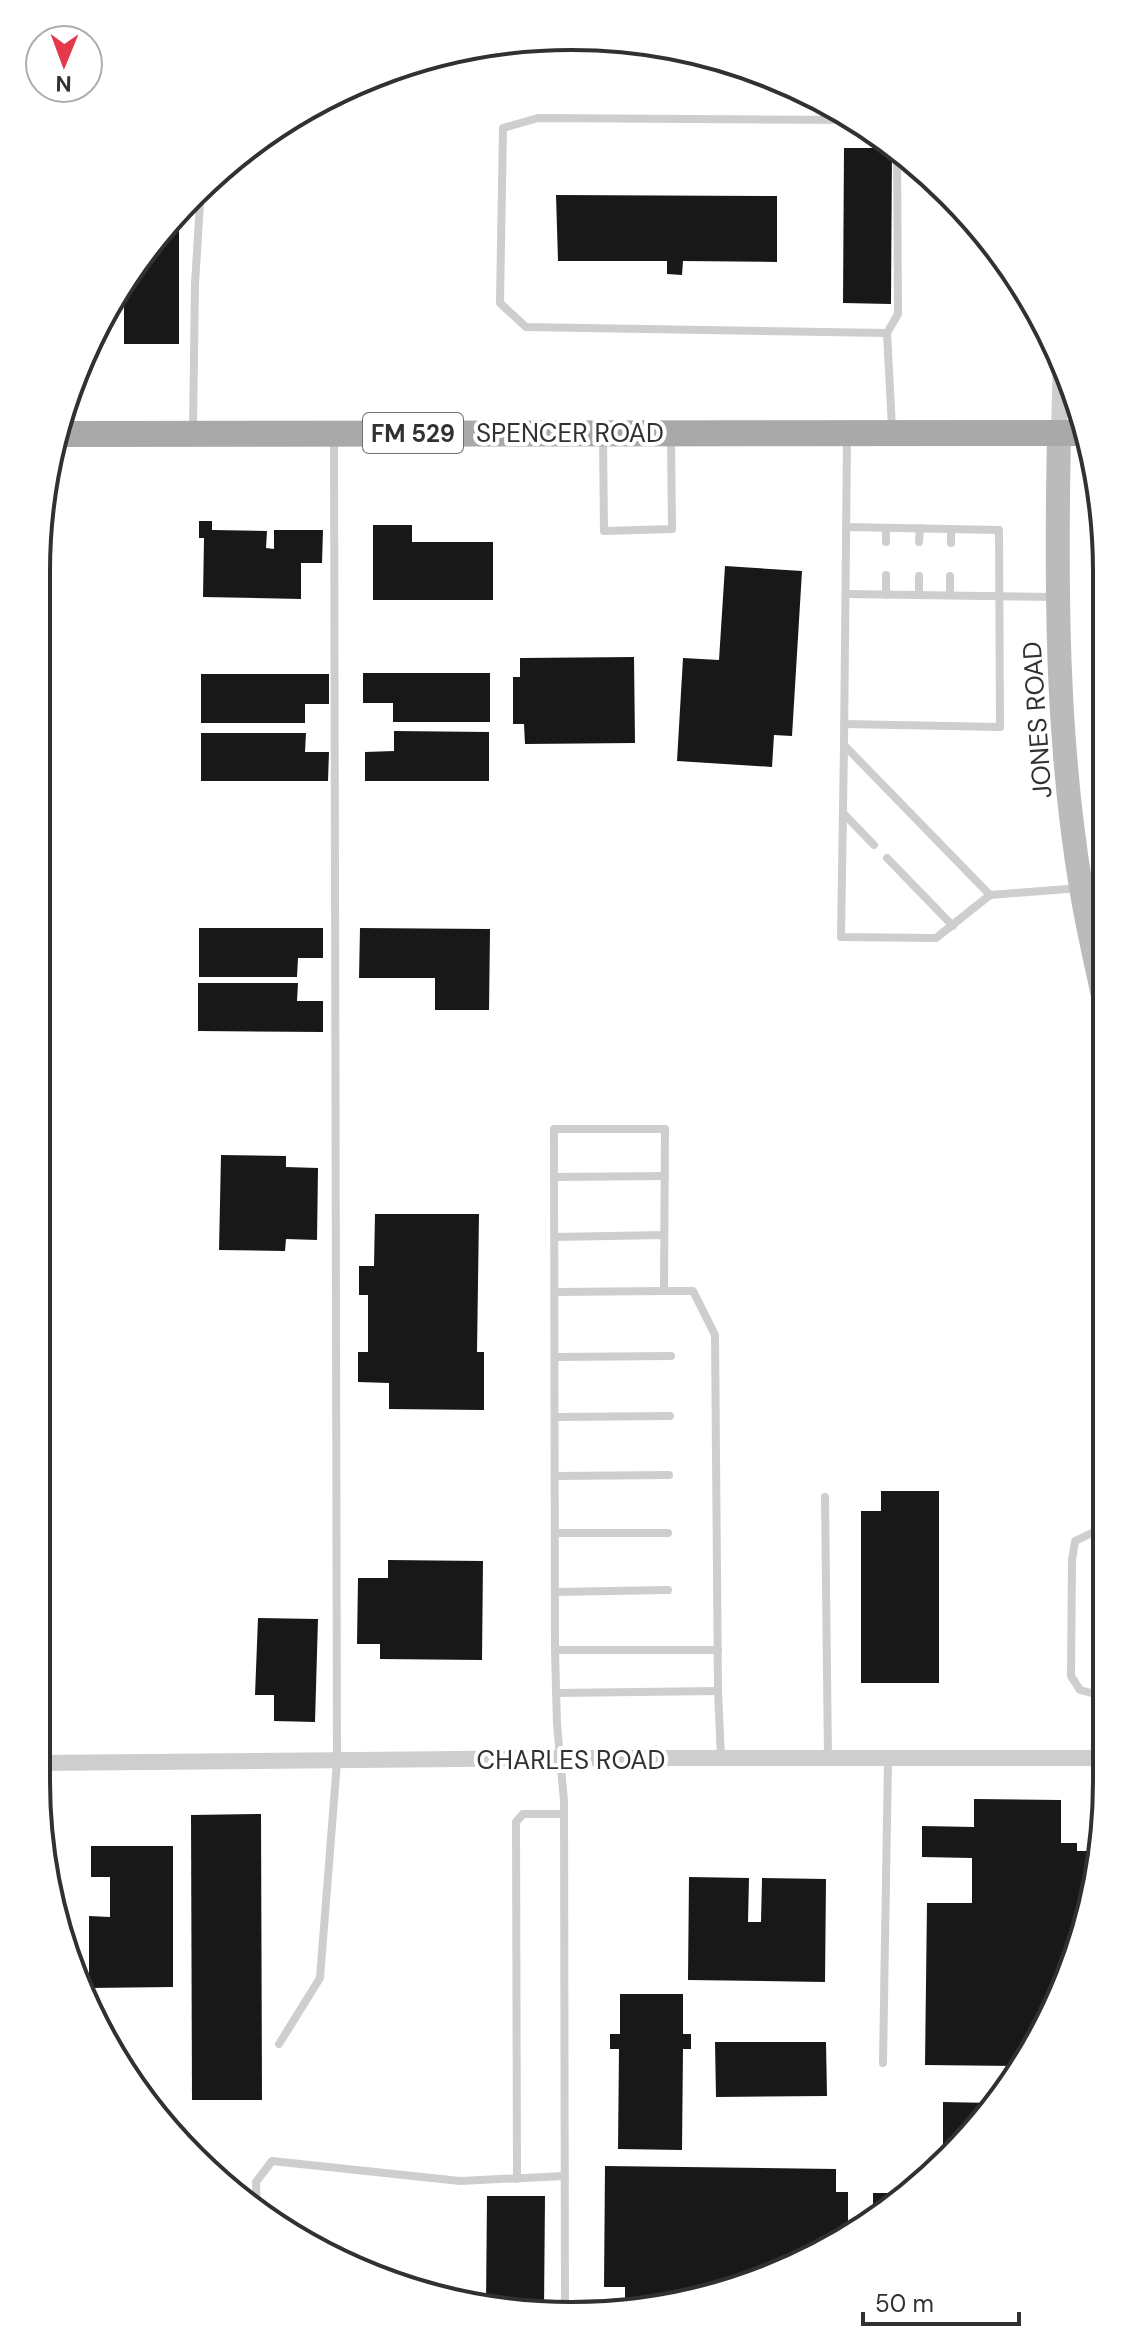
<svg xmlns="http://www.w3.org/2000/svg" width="1143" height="2352" viewBox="0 0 1143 2352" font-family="'DM Sans',sans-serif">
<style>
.building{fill:#181818}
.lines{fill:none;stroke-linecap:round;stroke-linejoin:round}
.lane{stroke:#cecece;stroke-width:8}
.street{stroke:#cecece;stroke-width:16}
.secondary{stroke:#bbb;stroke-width:24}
.primary{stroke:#a9a9a9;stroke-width:26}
.labels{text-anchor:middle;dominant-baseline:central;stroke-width:8;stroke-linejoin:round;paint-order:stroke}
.shield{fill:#fff;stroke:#6f6f6f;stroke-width:2}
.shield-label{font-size:24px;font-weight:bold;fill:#313131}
.street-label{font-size:26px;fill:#313131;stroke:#fff}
.rim{fill:none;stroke:#313131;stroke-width:4}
</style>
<rect width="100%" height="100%" fill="#fff"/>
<g class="building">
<polygon points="844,148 892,148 891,304 843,303"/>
<polygon points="556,195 777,196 777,262 683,261 682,275 667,274 667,261 558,261"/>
<polygon points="179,209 179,344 124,344 124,278"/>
<polygon points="199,521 212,521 212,530 267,531 266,548 274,549 274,530 323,530 322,563 301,563 301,599 203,597 204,538 199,538"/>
<polygon points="373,525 412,525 412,542 493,542 493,600 373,600"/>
<polygon points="725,566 802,571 792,736 774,735 772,767 677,761 683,658 719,660"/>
<polygon points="634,657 635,743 525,744 524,724 513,724 513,677 520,677 520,658"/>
<polygon points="363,673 490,673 490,722 393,722 393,703 363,703"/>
<polygon points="201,674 329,674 329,704 305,704 305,723 201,723"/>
<polygon points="394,731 489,732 489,781 365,781 365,752 394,751"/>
<polygon points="201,733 306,733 305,752 329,752 328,781 201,781"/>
<polygon points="199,928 323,928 323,958 298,958 297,977 199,977"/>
<polygon points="360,928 490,929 489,1010 435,1010 435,978 359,978"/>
<polygon points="198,983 298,983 297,1001 323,1001 323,1032 198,1031"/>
<polygon points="221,1155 286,1156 286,1167 318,1168 317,1240 286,1239 285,1251 219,1250"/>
<polygon points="375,1214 479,1214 477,1352 484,1352 484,1410 389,1409 389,1383 358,1382 358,1352 368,1352 368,1295 359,1295 359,1266 374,1266"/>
<polygon points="881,1491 939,1491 939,1683 861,1683 861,1511 881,1511"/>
<polygon points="388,1560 483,1561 482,1660 380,1659 380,1644 357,1644 358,1578 388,1578"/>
<polygon points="258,1618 318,1619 315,1722 274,1721 274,1695 255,1695"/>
<polygon points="974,1799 1061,1800 1061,1843 1077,1843 1077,1851 1100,1851 1097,1885 1066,1986 1016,2066 925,2065 927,1903 972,1903 972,1858 922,1857 922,1826 974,1827"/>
<polygon points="261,1814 262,2100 192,2100 191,1815"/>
<polygon points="91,1846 173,1846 173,1987 89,1988 89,1916 110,1917 110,1877 91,1877"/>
<polygon points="689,1877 749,1878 748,1922 761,1922 762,1878 826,1879 825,1982 688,1980"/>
<polygon points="620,1994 683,1994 683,2034 691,2034 691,2049 683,2049 682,2150 618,2149 619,2049 610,2049 610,2034 620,2034"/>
<polygon points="715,2042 826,2042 827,2096 716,2097"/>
<polygon points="943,2102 993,2103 974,2134 946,2160 943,2160"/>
<polygon points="605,2166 836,2169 836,2192 848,2192 848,2236 809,2261 641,2311 625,2311 625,2287 604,2287"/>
<polygon points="873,2193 911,2193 898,2205 873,2221"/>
<polygon points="487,2196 545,2196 544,2308 486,2306"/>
</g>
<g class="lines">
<g class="lane">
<polyline points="851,120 538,118 503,128 500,303 526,327 887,333 892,428"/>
<polyline points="887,333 898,314 897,147"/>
<polyline points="193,429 195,284 201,187"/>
<polyline points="603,437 604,531 672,529 671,438"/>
<polyline points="847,438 844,745 990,895 1080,888"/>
<polyline points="886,528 886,542"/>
<polyline points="919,542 920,528"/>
<polyline points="951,543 951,529"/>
<polyline points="846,594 1053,597"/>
<polyline points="886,595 886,575"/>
<polyline points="919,595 919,576"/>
<polyline points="950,595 950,576"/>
<polyline points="844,724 1000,727 999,530 847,527"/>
<polyline points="844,746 841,937 936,938 990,895"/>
<polyline points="844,814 874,845"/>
<polyline points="887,858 953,926"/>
<polyline points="554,1177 665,1176"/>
<polyline points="555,1237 664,1235"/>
<polyline points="556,1292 664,1291"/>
<polyline points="556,1357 671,1356"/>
<polyline points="556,1417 670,1416"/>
<polyline points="556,1476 669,1475"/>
<polyline points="825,1497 828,1759"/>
<polyline points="1106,1531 1096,1531 1075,1541 1072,1560 1071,1676 1080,1690 1107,1697"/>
<polyline points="555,1533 668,1533"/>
<polyline points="555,1592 668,1590"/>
<polyline points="555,1650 718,1650"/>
<polyline points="556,1693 718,1691"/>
<polyline points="44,1831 45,1764"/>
<polyline points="279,2044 320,1978 337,1762 334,438"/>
<polyline points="883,2063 888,1759"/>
<polyline points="517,2179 516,1822 523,1814 564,1814"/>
<polyline points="257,2211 256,2182 272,2161 460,2181 565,2176"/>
<polyline points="565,2309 564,1801 557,1724 555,1650 554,1129 665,1129 664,1291 693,1291 715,1335 718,1691 721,1759"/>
</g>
<g class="street">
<polyline points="1059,432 1061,357"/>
<polyline points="36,1763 559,1758 1107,1758"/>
</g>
<path class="secondary" d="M1059,432C1056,584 1056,737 1081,887C1087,925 1096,963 1104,1000"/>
<polyline class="primary" points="56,434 1084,433"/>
</g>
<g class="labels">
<rect class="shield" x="363" y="413" width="100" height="40" rx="6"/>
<g class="shield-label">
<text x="413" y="433">FM 529</text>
</g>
<g class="street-label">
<text x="570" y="433">SPENCER ROAD</text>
<text transform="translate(1037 720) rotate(-94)">JONES ROAD</text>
<text x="571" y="1760">CHARLES ROAD</text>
</g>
</g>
<path d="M0 0H1143V2352H0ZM571 50H572A521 521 0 0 1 1093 571V1781A521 521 0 0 1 572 2302H571A521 521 0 0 1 50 1781V571A521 521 0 0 1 571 50Z" fill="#fff" fill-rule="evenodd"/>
<path class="rim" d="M571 50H572A521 521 0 0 1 1093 571V1781A521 521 0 0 1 572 2302H571A521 521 0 0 1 50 1781V571A521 521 0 0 1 571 50Z"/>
<g transform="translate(64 64) rotate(181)"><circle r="38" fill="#ffffff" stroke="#adadad" stroke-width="2"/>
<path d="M0-6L14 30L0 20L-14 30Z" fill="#e3394a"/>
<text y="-12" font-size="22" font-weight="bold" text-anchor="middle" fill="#313131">N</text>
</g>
<path d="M863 2312v12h156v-12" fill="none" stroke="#313131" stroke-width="4"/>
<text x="875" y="2312" font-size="24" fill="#313131" stroke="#ffffff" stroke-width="6" paint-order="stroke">50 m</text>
</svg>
